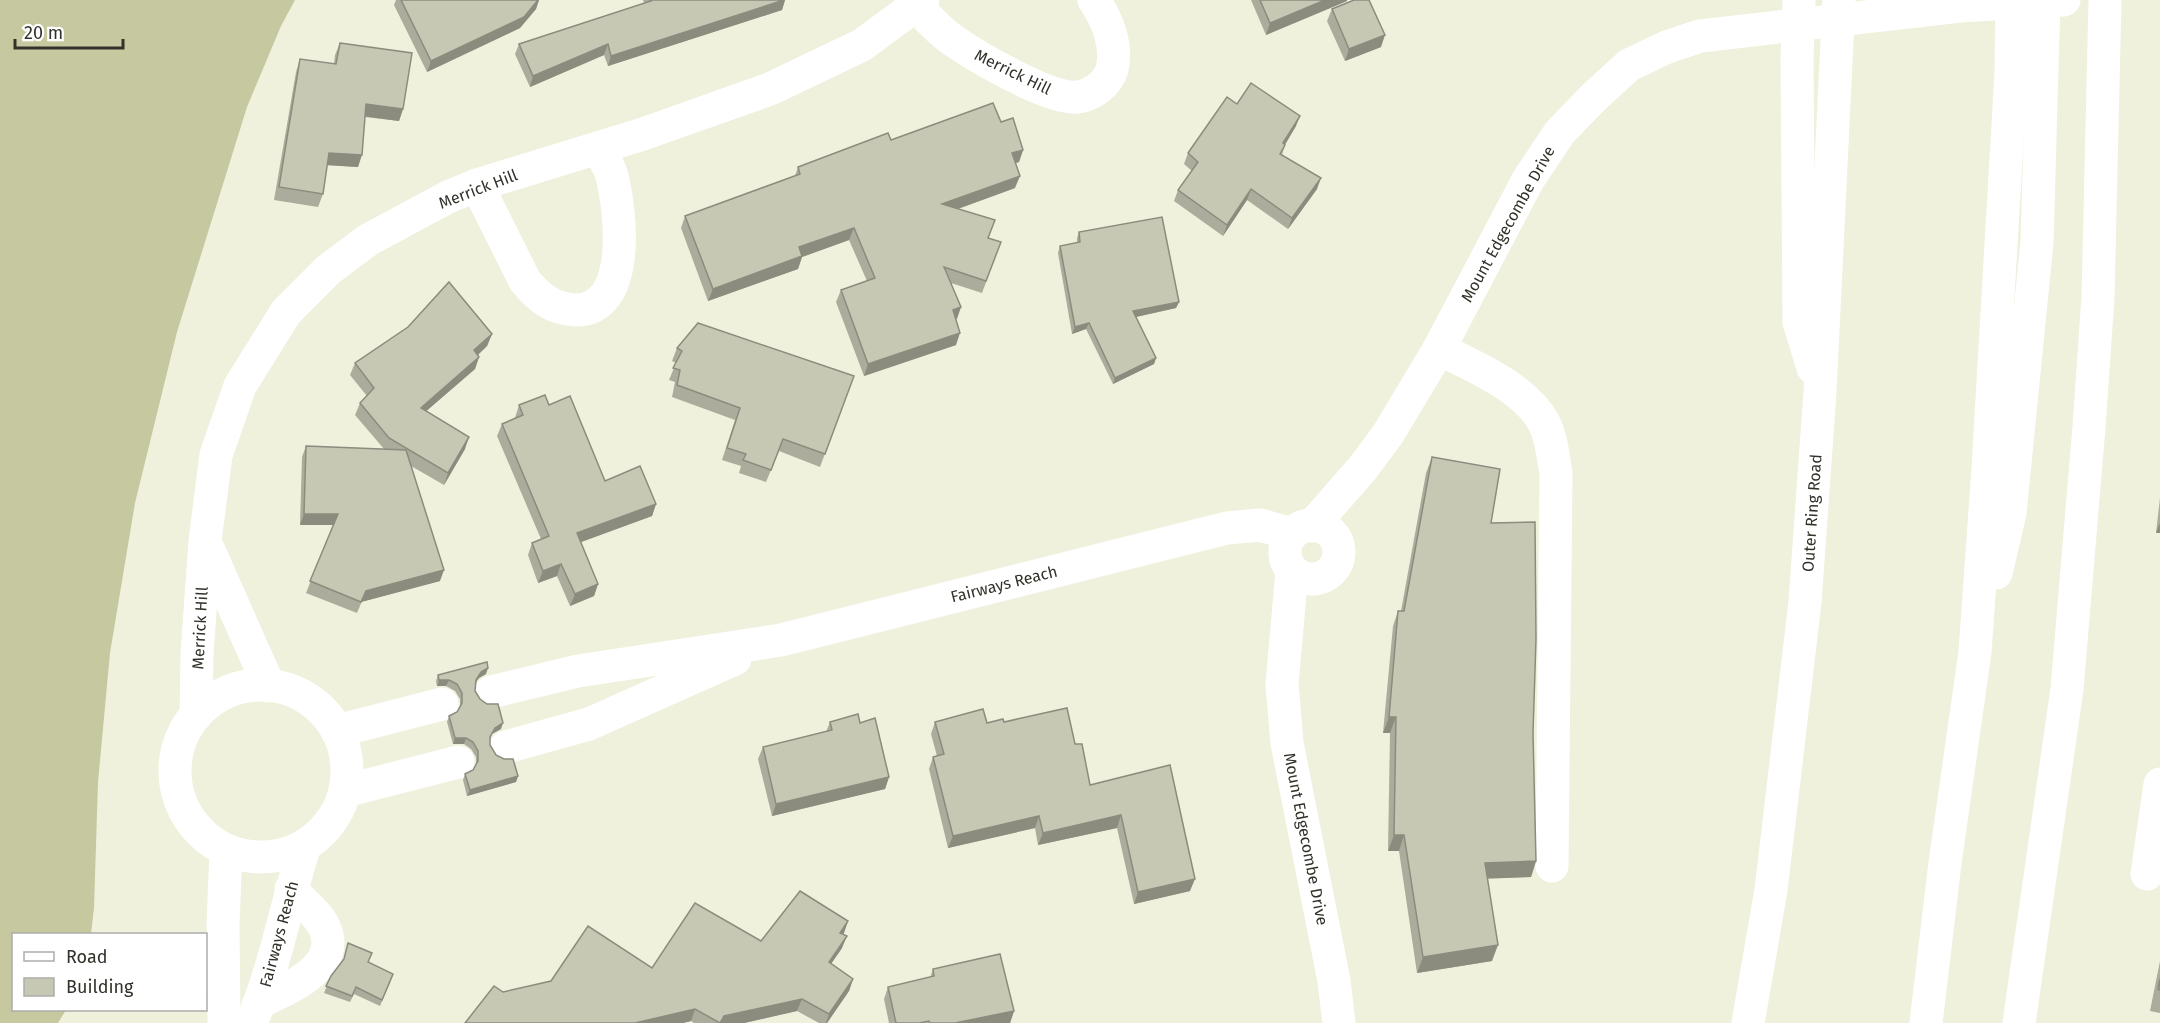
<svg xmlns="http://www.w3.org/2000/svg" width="2160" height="1023" viewBox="0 0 2160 1023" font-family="'Fira Sans',sans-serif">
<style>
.grass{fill:#c6c8a0}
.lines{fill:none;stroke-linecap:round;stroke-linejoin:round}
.minor{stroke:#fff;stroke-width:33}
.highway{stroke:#fff;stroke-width:33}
.wall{fill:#abac9b}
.shaded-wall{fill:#8b8c7e}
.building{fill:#c7c8b4;stroke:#8b8c7e;stroke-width:1.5}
.labels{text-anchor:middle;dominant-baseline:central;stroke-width:5;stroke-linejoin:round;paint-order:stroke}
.street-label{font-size:16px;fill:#32322a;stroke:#fff}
</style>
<rect width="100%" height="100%" fill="#eff1dc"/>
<polygon class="grass" points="0,0 295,0 281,26 247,107 177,332 135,503 110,653 98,782 94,908 91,934 14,934 14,1010 66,1010 58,1023 0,1023"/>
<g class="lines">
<g class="minor">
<path d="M917,7C928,18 940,32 954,41C977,57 1050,100 1078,97C1093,95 1108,83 1112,69C1118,46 1107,19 1094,0"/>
<path d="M477,185L525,281C539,298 553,309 575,310C633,311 621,209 611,173C608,165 603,156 599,149"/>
<path d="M1439,349C1473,366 1526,388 1544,423C1552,438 1553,457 1556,473L1552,866"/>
<circle cx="1312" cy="552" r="27"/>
<polyline points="1312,526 1362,469 1388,434 1439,349 1528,180 1560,132 1594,97 1629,65 1667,47 1700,36 1960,6 2064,0"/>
<polyline points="207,546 269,686"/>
<polyline points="1292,571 1282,684 1287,743 1334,981 1339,1023"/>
<circle cx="261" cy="771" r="86"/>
<polyline points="491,692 578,671 781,640 1227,528 1260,525 1292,534"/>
<polyline points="196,715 197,654 205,541 216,455 240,386 286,312 328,270 368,240 448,197 477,185 643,134 770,89 862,45 923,0"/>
<polyline points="337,731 442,704"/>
<polyline points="506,747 589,724 735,659"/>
<polyline points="345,791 458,762"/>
<polyline points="2147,874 2160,784"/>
<path d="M260,1002C287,989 341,968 325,929C319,914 301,901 291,889"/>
<polyline points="224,1023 223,924 226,850"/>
<path d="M251,1023C276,966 286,904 305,845"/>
</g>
<g class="highway">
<polyline points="1799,0 1797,60 1799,322 1813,368"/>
<polyline points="1996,573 2010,513 2037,242 2044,0"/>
<polyline points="1748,1023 1771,890 1805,602 1820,392 1839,0"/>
<polyline points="1926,1023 1945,863 1975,652 1988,468 2011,73 2012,0"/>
<polyline points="2019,1023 2067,689 2089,427 2098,297 2105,0"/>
</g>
</g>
<g class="wall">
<polygon points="396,0 539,0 536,9 520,28 427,72 394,5"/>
<polygon points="643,0 785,0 782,10 608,66 604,55 530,87 515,54 519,44 644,3"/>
<polygon points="1251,0 1347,0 1347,1 1266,35"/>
<polygon points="1332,9 1381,47 1345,61 1327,21"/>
<polygon points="340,43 403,109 399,121 365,117 358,167 327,165 323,194 318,207 274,200 296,72 300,59 334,64 335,55"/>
<polygon points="1237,104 1296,126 1285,145 1282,155 1317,189 1288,229 1247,200 1223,236 1174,201 1178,190 1192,171 1184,164 1188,153"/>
<polygon points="1001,122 1023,150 1019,162 1015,163 1015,188 958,209 988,238 1001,242 982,293 951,283 961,307 956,319 956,345 864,376 836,302 841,290 867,281 849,240 802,257 798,269 708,301 681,228 685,216 795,176 798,167 891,140"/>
<polygon points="1079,232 1179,302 1176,308 1136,317 1156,358 1154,364 1113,384 1086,329 1072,334 1058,253 1060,246 1077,243 1077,238"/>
<polygon points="492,334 487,346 478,355 479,357 475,369 426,411 465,449 444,485 411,466 440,581 361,602 357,613 306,593 333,525 300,525 302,457 306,446 384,449 355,415 360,403 367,396 350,375 355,363"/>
<polygon points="677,348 854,376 820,467 779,451 766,482 739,473 741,466 722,460 735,420 672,397 675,382 669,380 676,363 672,361"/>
<polygon points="519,405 549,405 605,481 656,504 652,516 581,542 598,584 594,596 570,606 557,576 538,583 528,555 532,543 541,539 497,436 502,424 515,418"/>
<polygon points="1432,457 1491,523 1533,733 1536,861 1531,877 1487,878 1492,961 1417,973 1399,851 1388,851 1390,733 1383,733 1393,626 1398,611 1401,611 1426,473"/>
<polygon points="2160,498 2160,533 2156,533"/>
<polygon points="486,674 479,678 475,683 475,691 501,729 492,734 490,739 490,745 496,755 518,776 516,782 467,796 463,780 465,774 473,770 476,765 476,757 471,749 464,744 453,744 447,722 449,716 457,712 460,707 460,699 455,691 446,686 437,686 436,681 438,675"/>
<polygon points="830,722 860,723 889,777 885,789 772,816 758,759 763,747 826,732"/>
<polygon points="935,722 1004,722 1075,744 1090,785 1170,765 1190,891 1134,904 1117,828 1038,845 1035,828 948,848 929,769 933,757 937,756 931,734"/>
<polygon points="848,921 843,935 842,948 831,964 853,979 849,991 827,1023 819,1023 797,1011 744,1023 694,1023 691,1021 683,1023 465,1023 503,992 652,968"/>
<polygon points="2160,961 2160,1013 2150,1011"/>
<polygon points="368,962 391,980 380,1006 354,994 350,1002 324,993 331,976"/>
<polygon points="933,969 1014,1011 1010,1023 889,1023 884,999 888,987 930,978"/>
</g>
<g class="shaded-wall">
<polygon points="538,0 539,0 536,9 520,28 427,72 431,61"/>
<polygon points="785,0 782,10 608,66 611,56"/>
<polygon points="1325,0 1347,0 1347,1 1266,35 1270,23"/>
<polygon points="1385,35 1381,47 1345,61 1349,49"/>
<polygon points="608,44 604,55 530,87 533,76"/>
<polygon points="366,104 403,109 399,121 362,116"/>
<polygon points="1300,116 1296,126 1279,154 1283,143"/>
<polygon points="1023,150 1019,162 1008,166 1012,153"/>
<polygon points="329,153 362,155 358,167 325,165"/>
<polygon points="1020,176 1015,188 938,216 942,204"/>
<polygon points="1321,178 1317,189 1288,229 1292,218"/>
<polygon points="1251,189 1247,200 1223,236 1227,225"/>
<polygon points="854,228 849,240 802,257 798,269 708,301 713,289 799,247"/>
<polygon points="1179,302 1176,308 1131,318 1133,311"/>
<polygon points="961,307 957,319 948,322 953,310"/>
<polygon points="1089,323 1086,329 1072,334 1075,327"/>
<polygon points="960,333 956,345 864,376 868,364"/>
<polygon points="492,334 487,346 470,362 474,350"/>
<polygon points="479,357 475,369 416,420 421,408"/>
<polygon points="1156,358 1154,364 1113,384 1115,378"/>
<polygon points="469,437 465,449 444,485 448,473"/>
<polygon points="656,504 652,516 573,545 577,533"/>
<polygon points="304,514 338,514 334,525 300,525"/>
<polygon points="2160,523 2160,533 2156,533"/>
<polygon points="561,564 557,576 538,583 543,571"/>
<polygon points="444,570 440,581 361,602 357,613 366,591"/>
<polygon points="598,584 594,596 570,606 575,594"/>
<polygon points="488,668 486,674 479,678 473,686 476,680 481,672"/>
<polygon points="439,680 449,680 446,686 437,686"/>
<polygon points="1389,717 1396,717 1390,733 1383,733"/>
<polygon points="503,723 501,729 492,734 488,743 495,728"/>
<polygon points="455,738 466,738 464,744 453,744"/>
<polygon points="518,776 516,782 467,796 470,790"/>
<polygon points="889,777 885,789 772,816 776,804"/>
<polygon points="1121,815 1117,828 1038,845 1043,833"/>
<polygon points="1039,816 1035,828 948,848 953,836"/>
<polygon points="1394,835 1404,835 1399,851 1388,851"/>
<polygon points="1536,861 1531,877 1479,879 1485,863"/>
<polygon points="1195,879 1190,891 1134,904 1138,892"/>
<polygon points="848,921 844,933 836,945 840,933"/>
<polygon points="847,936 842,948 824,974 829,962"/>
<polygon points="1498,945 1492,961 1417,973 1423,957"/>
<polygon points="853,979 849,991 827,1023 826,1023 829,1014"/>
<polygon points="802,999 797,1011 744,1023 720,1023 724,1016"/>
<polygon points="695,1009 691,1021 683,1023 635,1023"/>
<polygon points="1014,1011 1010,1023 955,1023"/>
</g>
<g class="building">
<polygon points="401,0 538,0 524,17 431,61"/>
<polygon points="650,0 784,0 611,56 608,44 533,76 519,44 651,1"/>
<polygon points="1260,0 1325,0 1270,23"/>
<polygon points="1354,0 1369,0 1385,35 1349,49 1332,9"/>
<polygon points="340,43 412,53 403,109 366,104 362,155 329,153 323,194 279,187 300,59 336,64"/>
<polygon points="1251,83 1300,116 1283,143 1285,145 1280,154 1321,178 1292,218 1251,189 1227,225 1178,190 1198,162 1188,153 1227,97 1237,104"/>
<polygon points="993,103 1001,122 1013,118 1023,150 1012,153 1020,176 942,204 995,220 988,238 1001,242 986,281 944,267 961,307 953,310 960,333 868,364 841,290 875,278 854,228 799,247 802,256 713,289 685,216 800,174 798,167 888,133 891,140"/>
<polygon points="1162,217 1179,302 1133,311 1156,358 1115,378 1089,323 1075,327 1060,246 1080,242 1079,232"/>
<polygon points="449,282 492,334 474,350 479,357 421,408 469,437 448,473 389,438 360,403 374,388 355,363 408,327"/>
<polygon points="698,323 854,376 825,454 783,439 771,470 743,460 746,454 727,448 740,408 677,385 680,370 673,368 682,351 677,348"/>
<polygon points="545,395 549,405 570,396 605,481 640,466 656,504 577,533 598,584 575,594 561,564 543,571 532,543 549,536 502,424 523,415 519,405"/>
<polygon points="306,446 406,450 444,570 366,591 361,602 310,581 338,514 304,514"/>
<polygon points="1432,457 1500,469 1491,523 1535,522 1536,639 1533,733 1536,861 1485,863 1498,945 1423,957 1404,835 1394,835 1396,717 1389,717 1398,611 1404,611"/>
<polygon points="487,662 488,668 481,672 476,680 475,691 480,699 487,704 498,704 503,723 495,728 490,737 490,745 496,755 504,759 513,759 518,776 470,790 465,774 473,770 478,761 478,751 473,742 466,738 455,738 449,716 457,712 462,703 462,693 457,684 449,680 439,680 438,675"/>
<polygon points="1067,708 1075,744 1082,744 1090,785 1170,765 1195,879 1138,892 1121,815 1043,833 1039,816 953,836 933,757 944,754 935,722 983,709 987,723 1003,719 1004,722"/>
<polygon points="858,714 860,723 875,718 889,777 776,804 763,747 832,730 830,722"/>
<polygon points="800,891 848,921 840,933 847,936 829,962 853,979 829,1014 802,999 724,1016 720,1023 695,1009 635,1023 465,1023 494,986 503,992 551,981 588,926 652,968 695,903 761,941"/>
<polygon points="348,943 372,953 368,962 393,974 382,1000 356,987 352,996 326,986 331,976 344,959"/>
<polygon points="1000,954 1014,1011 955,1023 930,1023 929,1021 919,1023 896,1023 888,987 934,976 933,969"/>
<polygon points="2160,979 2160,990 2158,989"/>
</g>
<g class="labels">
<g class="street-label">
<text transform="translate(1013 72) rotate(26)">Merrick Hill</text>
<text transform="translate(478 189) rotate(-21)">Merrick Hill</text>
<text transform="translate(1508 224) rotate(-61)">Mount Edgecombe Drive</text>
<text transform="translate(1812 513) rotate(-86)">Outer Ring Road</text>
<text transform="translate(1004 584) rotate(-14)">Fairways Reach</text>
<text transform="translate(200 628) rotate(-87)">Merrick Hill</text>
<text transform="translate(1306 839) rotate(79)">Mount Edgecombe Drive</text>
<text transform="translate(279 934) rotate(-75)">Fairways Reach</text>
</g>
</g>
<rect x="12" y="933" width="195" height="78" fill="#ffffff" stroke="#adadaa" stroke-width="1.5"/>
<rect x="24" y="952" width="30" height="9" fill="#ffffff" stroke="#adadaa" stroke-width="1.5"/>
<text x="66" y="963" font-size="18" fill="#32322a">Road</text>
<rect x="24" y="978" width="30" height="18" fill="#c7c8b4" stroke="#adadaa" stroke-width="1.5"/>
<text x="66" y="993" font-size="18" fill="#32322a">Building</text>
<path d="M15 39v9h108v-9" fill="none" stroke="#32322a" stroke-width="3"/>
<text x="24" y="39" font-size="18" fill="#32322a" stroke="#ffffff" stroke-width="4.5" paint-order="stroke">20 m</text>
</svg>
